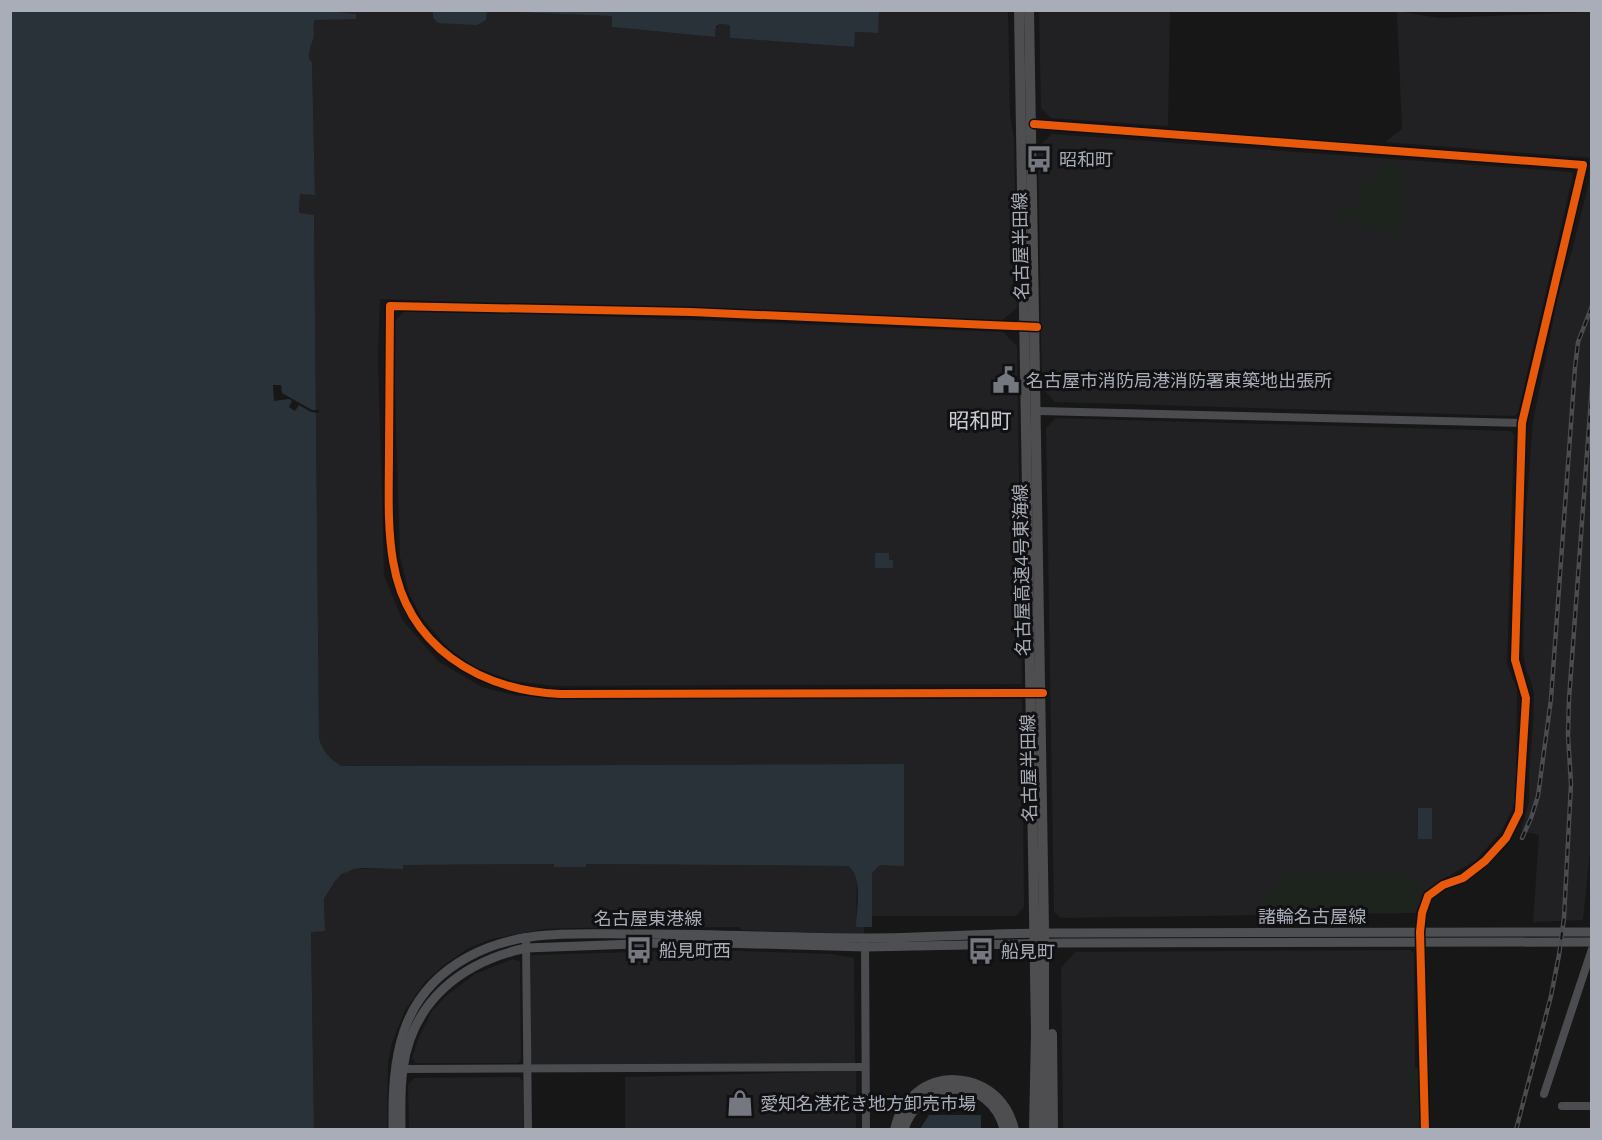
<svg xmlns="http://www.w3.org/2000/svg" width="1602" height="1140" viewBox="0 0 1602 1140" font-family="'Open Sans','Noto Sans JP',sans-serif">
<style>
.built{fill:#212123}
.green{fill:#1d241e}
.water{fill:#2a3239}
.pier{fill:#171717}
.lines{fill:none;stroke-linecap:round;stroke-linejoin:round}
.minor{stroke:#4b4c50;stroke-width:8}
.major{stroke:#4d4f52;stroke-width:9}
.highway{stroke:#4e4e51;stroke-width:10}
.rail-casing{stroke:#4b4c4f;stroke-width:4.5}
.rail{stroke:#111113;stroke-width:2;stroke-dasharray:7;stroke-linecap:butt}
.highway-bridge{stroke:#4e4e51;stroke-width:10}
.cycleway-casing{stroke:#111113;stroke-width:11}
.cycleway{stroke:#e8590c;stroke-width:8}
.labels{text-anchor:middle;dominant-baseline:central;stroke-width:6;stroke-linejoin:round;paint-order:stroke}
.poi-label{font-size:18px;fill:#a8adb8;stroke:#111113;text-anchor:start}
.street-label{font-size:18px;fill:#a8adb8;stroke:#111113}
.quarter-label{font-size:21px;fill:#c9ccd4;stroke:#111113}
</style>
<rect width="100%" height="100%" fill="#171717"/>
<g class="built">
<polygon points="317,11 433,11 433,18 486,20 487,11 612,16 612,27 715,37 716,27 720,24 730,25 730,38 854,47 854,32 877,33 879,11 1008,11 1010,114 1014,139 1017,308 1001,321 380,299 378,357 384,576 403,621 439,662 482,687 517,696 1022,699 1024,907 1016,916 872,916 872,873 880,865 904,865 903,764 341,766 330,759 323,749 319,738 314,215 299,214 300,193 315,194 312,62 309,59 308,49 312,38 312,27 315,20 356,18"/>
<polygon points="1039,11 1170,11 1168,126 1051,118 1041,108"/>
<polygon points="1397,11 1439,18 1591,12 1591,158 1385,142 1402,129"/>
<polygon points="1052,134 1571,172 1573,175 1518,413 1514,416 1055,402 1042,388 1038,147"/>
<polygon points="1591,173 1591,842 1583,920 1533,922 1539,835 1521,831 1529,802 1529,772 1533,724 1534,694 1531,681 1527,673 1523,654 1526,512 1533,421 1558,297 1573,247"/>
<polygon points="408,309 1003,332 1017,346 1022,684 556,686 513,681 474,667 447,647 422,618 409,593 400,557 393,322"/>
<polygon points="1056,418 1511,431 1514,435 1507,664 1517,689 1516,796 1512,810 1501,832 1475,861 1441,880 1427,890 1415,913 1061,918 1054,912 1046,428"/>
<polygon points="554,864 555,867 585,867 586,864 848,866 852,870 857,879 856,926 864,927 864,935 741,930 740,927 572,928 545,929 491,939 467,949 444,965 425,982 405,1010 392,1043 388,1062 387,1130 314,1129 311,931 325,931 324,899 335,881 347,871 354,869 403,868 403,865"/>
<polygon points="707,950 832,954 854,958 855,1064 534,1066 531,1062 531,955"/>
<polygon points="1410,950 1414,953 1415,1068 1422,1069 1422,1129 1063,1129 1061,968 1075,952"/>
<polygon points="513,959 520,962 521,1060 518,1063 416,1063 412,1058 418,1039 432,1011 446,996 475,974"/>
<polygon points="856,1071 856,1129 625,1129 625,1077"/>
<polygon points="519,1077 523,1082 523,1129 409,1129 408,1085 414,1078"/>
</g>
<g class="green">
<polygon points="1383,163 1394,164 1395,169 1400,169 1401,237 1397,238 1390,228 1359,226 1355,220 1338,219 1337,215 1342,208 1359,209 1360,183 1362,181 1380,181 1381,165"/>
<path d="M1284,874L1414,875C1419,886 1420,899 1414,910L1406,912L1267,914L1261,909L1260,903Z"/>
<polygon points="1409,1069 1422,1069 1422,1129 1413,1129 1413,1085 1409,1077"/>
</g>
<g class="water">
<path d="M317,10L356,14V19L315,20C312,28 314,28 314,34C314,41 308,47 309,59L312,62L315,195L300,194L299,213L314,215L319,738C323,752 329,758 341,766L904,764V866L880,865L872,873V927H856C856,908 864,879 848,866L586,864V867H554V864L403,865V869L363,868L354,869L342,874L335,881L324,899L325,931L311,932L314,1129H11L10,11Z"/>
<polygon points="433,11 433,10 487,11 486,20 477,25 438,23 433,18"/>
<polygon points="489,11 879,11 878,33 855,32 854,47 730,38 730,25 720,24 716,26 715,37 612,27 612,16"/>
<polygon points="875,553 889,553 889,560 893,560 893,568 875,568"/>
<rect x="1418" y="808" width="14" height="31"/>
<polygon points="929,1115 981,1115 981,1129 920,1129"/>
</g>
<polygon class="pier" points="273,385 281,385 282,393 312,410 319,410 319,413 311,412 299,405 295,411 289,407 292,401 289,399 274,401"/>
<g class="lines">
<g class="minor">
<polyline points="1034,124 1583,165 1522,423 1515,660 1526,698 1519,812 1506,838 1485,861 1463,878 1443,885 1428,896 1422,913 1420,932 1425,1130"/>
<path d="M1027,327L691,312L390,306C390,354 389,403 389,452C389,487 387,526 393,561C407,646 478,690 560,694L1033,692"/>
<polyline points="1039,411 1522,423"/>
<polyline points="526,937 528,1130"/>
<polyline points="865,942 866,1130"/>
<polyline points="403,1069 865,1067"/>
<polyline points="1544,1094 1592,949"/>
<polyline points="1562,1106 1592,1106"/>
</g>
<g class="major">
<path d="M393,1130C392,1059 398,995 468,957C518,929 576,934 631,934C709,933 786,938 864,938C926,938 989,933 1051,933C1231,932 1411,933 1592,932"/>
<path d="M401,1130C401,1109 400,1089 403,1069C412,1001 462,962 526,948L688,942L865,947L1062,943L1592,942"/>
</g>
<g class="highway">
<path d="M895,1130C909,1063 999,1064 1014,1130"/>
<path d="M903,1130C921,1077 990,1073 1005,1130"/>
</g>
<defs>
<g id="rail">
<polyline points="1522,838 1531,818 1538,796 1551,699 1575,368 1578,342 1592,306"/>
<polyline points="1516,1130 1551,996 1559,955 1564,918 1571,784 1568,735 1569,699 1592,385"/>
</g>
</defs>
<use href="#rail" class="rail-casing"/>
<use href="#rail" class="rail"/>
<g class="highway-bridge">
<polyline points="1019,10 1036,1033 1034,1130"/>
<polyline points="1029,10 1044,929 1044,1130"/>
<polyline points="1052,1034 1053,1130"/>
</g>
<defs>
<g id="cycleway">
<polyline points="1034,124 1583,165 1522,423 1515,660 1526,698 1519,812 1506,838 1485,861 1463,878 1443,885 1428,896 1422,913 1420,932 1425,1130"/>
<path d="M1037,327L691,312L390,306C390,354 389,403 389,452C389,487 387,526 393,561C407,646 478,690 560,694L1043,693"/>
</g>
</defs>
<use href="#cycleway" class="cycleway-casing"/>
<use href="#cycleway" class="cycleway"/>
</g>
<defs>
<symbol id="bus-bare" viewBox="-9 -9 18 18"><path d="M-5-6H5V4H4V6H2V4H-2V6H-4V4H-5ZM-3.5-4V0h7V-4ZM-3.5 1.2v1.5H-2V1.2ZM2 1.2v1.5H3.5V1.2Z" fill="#757880" stroke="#111113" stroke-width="2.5" paint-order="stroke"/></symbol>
<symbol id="civic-bare" viewBox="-9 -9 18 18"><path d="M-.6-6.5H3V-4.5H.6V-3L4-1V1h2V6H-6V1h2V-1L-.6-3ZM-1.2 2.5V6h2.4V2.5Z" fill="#757880" stroke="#111113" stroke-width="2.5" paint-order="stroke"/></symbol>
<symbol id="shop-bare" viewBox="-9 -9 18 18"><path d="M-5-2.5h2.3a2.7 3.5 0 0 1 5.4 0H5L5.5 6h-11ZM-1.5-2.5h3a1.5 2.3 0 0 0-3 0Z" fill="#757880" stroke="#111113" stroke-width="2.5" paint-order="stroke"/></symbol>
</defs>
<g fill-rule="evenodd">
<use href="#bus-bare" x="1020" y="140" width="38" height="38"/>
<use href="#civic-bare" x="987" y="361" width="38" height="38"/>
<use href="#bus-bare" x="620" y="931" width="38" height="38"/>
<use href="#bus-bare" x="962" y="932" width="38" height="38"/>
<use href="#shop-bare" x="721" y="1084" width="38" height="38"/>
</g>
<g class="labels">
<g class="poi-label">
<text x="1059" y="159">昭和町</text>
<text x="1026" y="380">名古屋市消防局港消防署東築地出張所</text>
<text x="659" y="950">船見町西</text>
<text x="1001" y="951">船見町</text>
<text x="760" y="1103">愛知名港花き地方卸売市場</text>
</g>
<g class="street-label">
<text transform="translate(1020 246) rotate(-91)">名古屋半田線</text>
<text transform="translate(1021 570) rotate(-91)">名古屋高速4号東海線</text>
<text transform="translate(1028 768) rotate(-91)">名古屋半田線</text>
<text x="1312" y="916">諸輪名古屋線</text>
<text x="648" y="918">名古屋東港線</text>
</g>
<g class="quarter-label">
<text x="980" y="420">昭和町</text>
</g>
</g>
<rect width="1602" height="1140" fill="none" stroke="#a8adb8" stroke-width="24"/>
</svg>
